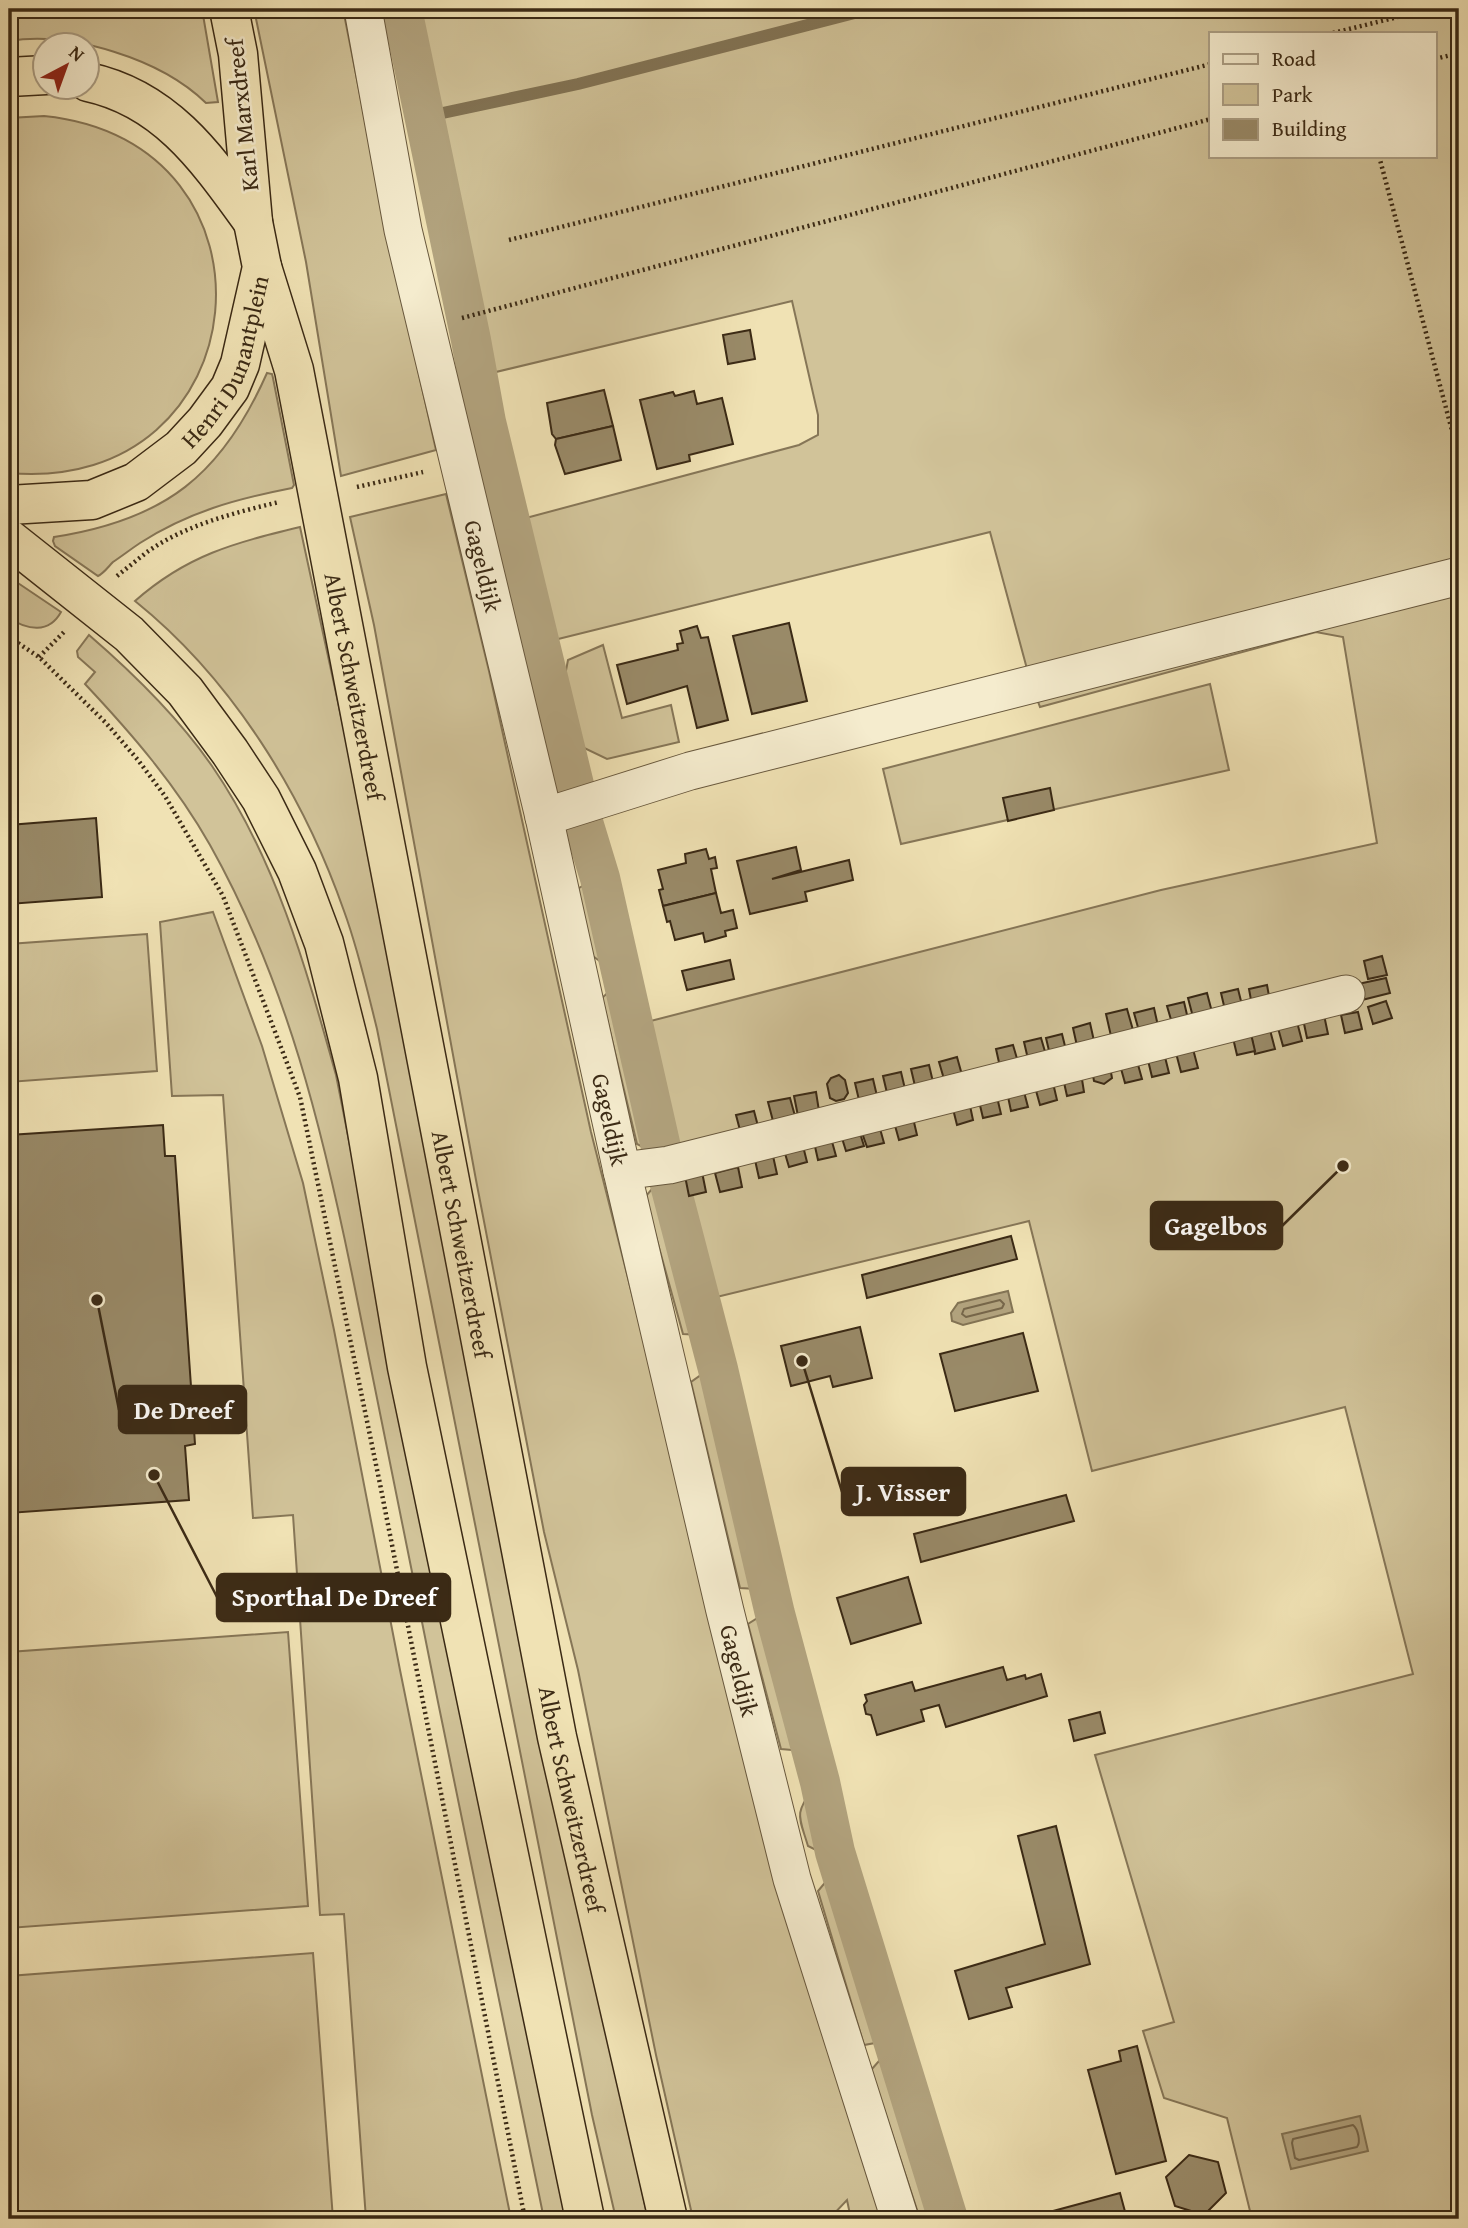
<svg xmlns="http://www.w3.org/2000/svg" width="1468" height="2228" viewBox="0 0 1468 2228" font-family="'Gentium Book Plus',serif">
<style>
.green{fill:#d1c399;stroke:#867657;stroke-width:2;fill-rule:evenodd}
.water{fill:#b2a37e;stroke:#827354;stroke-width:2}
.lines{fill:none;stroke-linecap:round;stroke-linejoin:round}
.shore{stroke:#76664a;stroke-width:2}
.stream{stroke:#827354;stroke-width:12}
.canal{stroke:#b2a37e;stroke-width:40}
.building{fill:#998a68;stroke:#3b2a15;stroke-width:2}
.minor-casing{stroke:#68583d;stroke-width:39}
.highway-casing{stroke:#3b2a15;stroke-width:41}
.path{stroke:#3b2a15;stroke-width:4.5;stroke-dasharray:2 3.5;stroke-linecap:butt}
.minor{stroke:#f5ecce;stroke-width:37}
.highway{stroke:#f0e2b4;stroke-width:38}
.labels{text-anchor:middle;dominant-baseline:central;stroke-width:5;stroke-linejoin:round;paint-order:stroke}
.street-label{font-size:24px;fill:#3b2a15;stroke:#f5ecce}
.leader{fill:none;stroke:#3b2a15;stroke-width:2.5}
.callout-dot{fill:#3b2a15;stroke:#f5ecce;stroke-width:2.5}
.callout{fill:#3b2a15;stroke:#3b2a15;stroke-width:2.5}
.callout-label{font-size:26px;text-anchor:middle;font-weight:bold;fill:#fff}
</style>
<rect width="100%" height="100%" fill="#f0e2b4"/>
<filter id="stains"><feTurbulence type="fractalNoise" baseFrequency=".00286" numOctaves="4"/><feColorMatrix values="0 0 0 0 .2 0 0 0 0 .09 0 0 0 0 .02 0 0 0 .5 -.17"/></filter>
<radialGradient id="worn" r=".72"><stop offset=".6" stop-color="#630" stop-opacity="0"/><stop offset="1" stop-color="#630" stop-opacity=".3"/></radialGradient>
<g class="green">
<path d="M9,9H202L218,102L206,103C161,59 71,31 9,41Z"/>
<polygon points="254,9 343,9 389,240 436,450 341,476 306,262"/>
<path d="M389,9H1459V2219H1252L1227,2118L1164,2098L1143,2031L1174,2022L1095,1755L1413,1674L1345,1407L1092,1471L1029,1221L700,1301L635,1025L1161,890L1377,843L1343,637L1316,632L1040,707L1030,680L990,532L538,644L511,522L799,445L818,435V415L792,301L471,378L410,122ZM1211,33H1435V156H1211Z"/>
<path d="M44,116C294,141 262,495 9,473V118Z"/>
<path d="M267,373L272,374L273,378L294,485L292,488C236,499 188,512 140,543C131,549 122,556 113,562C108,567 104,573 98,576L55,546L53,541L54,537C165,520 222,475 267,373Z"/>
<polygon points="446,494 489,671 591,1132 651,1369 882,2219 851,2219 847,2200 829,2219 693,2219 656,2055 578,1670 544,1532 476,1180 374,625 350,517"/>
<polygon points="501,513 571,796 558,796 550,784 486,515"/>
<path d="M300,527L354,776L589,1941L648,2219H616L592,2115L377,1029C367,989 358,949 344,911C303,794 232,679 135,601C187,555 234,543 300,527Z"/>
<path d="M9,577L61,612C49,634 27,630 9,618Z"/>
<path d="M89,635C133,673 178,717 212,766C276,859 306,968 336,1075L484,1823L570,2219H544C499,2004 455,1788 412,1572C393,1476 374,1380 354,1284C323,1131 287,982 210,845C176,785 132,734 85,684L95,672L78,657L77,651Z"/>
<polygon points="603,645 622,718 671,705 679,742 607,759 578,745 563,686 568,660"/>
<polygon points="1210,684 1229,770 901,844 883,769"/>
<polygon points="591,881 609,960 601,962 590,954 574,891"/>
<polygon points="213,912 262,1046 303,1183 334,1330 400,1670 511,2219 366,2219 344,1914 320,1915 293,1515 253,1518 223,1095 172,1096 160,922"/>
<polygon points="147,934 157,1071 9,1082 9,944"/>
<polygon points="616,985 650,1137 643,1147 637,1144 602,998"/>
<polygon points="659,1181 702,1335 683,1334 645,1197"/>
<polygon points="708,1370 760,1574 757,1589 740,1588 691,1382"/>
<polygon points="767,1612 803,1751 781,1749 748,1624"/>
<polygon points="288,1632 308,1906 9,1928 9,1652"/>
<path d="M813,1788L830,1852L824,1854L808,1846C799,1816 794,1815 813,1788Z"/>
<polygon points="833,1873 886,2041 864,2045 818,1891"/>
<polygon points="313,1953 333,2219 9,2219 9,1976"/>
<polygon points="891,2060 942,2219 920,2219 871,2070 879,2061"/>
</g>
<g class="water">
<polygon points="1008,1291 1013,1312 963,1325 952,1321 951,1313 958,1303"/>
<polygon points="1360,2116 1368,2151 1291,2169 1282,2134"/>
</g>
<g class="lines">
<g class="shore">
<polygon points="1000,1300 1004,1304 1002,1308 966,1317 962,1314 964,1309"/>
<path d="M1353,2125C1358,2129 1361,2142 1357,2147L1299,2160L1295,2158L1292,2143L1293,2139Z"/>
</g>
<polyline class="stream" points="424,117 578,84 870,9"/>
<g class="canal">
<polyline points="402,9 471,340 486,422 583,822 600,878 662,1152"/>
<polyline points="667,1173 718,1369 775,1614 820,1782 835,1852 948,2219"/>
</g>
</g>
<g class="building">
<polygon points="750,330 755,359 728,364 723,335"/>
<polygon points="604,390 613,426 556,439 552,434 547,403"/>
<polygon points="694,391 697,404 722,398 733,444 689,455 690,461 657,469 640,400 673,392 675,396"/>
<polygon points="613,426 621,460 565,474 555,445 556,439"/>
<polygon points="789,623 807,701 752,714 733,636"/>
<polygon points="697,626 701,638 708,637 728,720 697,728 687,686 627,704 617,665 678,650 677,644 683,643 680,631"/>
<polygon points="1050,788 1054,810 1008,821 1003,798"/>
<polygon points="96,818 102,897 9,904 9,825"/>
<polygon points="796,847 801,870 772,879 849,860 853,880 805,892 807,901 750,914 737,861"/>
<polygon points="706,849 709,859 715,857 717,868 711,869 716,893 663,906 659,890 663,889 658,870 686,863 685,854"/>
<polygon points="716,893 721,913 733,910 737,928 725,931 726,936 705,942 703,933 675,940 670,921 667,922 663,906"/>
<polygon points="1382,956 1387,975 1368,979 1364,961"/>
<polygon points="730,960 734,979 687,990 682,971"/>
<polygon points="1386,978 1390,993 1362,1000 1358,984"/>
<polygon points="1267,985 1269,996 1251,1000 1249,989"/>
<polygon points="1238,989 1242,1005 1225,1010 1221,993"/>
<polygon points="1207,993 1212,1012 1193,1017 1188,998"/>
<polygon points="1386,1001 1392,1018 1373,1024 1368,1007"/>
<polygon points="1184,1002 1188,1019 1172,1023 1167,1006"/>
<polygon points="1154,1008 1158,1026 1139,1031 1134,1013"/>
<polygon points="1127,1009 1133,1030 1111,1036 1106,1014"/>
<polygon points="1358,1012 1362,1029 1345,1033 1341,1015"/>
<polygon points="1324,1015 1328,1034 1307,1038 1303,1019"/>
<polygon points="1297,1022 1302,1041 1283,1046 1278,1028"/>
<polygon points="1090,1023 1094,1041 1077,1046 1073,1028"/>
<polygon points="1270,1030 1275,1049 1255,1054 1251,1035"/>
<polygon points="1062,1034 1066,1050 1050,1055 1046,1038"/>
<polygon points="1251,1034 1255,1051 1237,1055 1233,1038"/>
<polygon points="1041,1038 1046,1055 1028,1059 1024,1042"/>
<polygon points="1013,1045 1018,1062 1000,1067 996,1049"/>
<polygon points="1193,1049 1198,1068 1181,1072 1176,1053"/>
<polygon points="1164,1053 1169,1073 1152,1077 1147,1056"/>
<polygon points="957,1057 962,1075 944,1079 939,1062"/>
<polygon points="1137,1061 1142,1079 1125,1083 1120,1065"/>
<polygon points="929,1065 933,1082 915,1086 911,1069"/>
<polygon points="1110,1067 1112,1078 1104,1084 1094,1081 1092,1070"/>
<polygon points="901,1072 905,1089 887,1093 883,1076"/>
<polygon points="1081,1073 1084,1092 1067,1096 1063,1078"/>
<polygon points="839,1075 845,1080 848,1093 844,1099 836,1101 830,1098 827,1084 831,1078"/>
<polygon points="873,1079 877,1096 859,1100 855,1083"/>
<polygon points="1053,1083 1057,1100 1040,1105 1035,1087"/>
<polygon points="1023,1088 1028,1107 1011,1111 1007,1092"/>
<polygon points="816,1092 819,1111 798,1116 794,1096"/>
<polygon points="997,1097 1001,1114 983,1118 979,1101"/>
<polygon points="790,1098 795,1116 773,1121 768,1102"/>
<polygon points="969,1101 973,1120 957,1125 952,1105"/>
<polygon points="754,1111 759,1130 741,1134 736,1115"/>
<polygon points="913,1118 917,1135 899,1140 894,1122"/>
<polygon points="163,1125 165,1156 175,1156 195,1444 185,1446 189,1500 9,1513 9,1135"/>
<polygon points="879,1125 884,1143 867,1147 861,1130"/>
<polygon points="859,1130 864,1146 846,1151 841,1135"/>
<polygon points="831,1138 836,1156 818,1160 814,1142"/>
<polygon points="803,1146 807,1162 789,1167 784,1150"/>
<polygon points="773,1156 777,1174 759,1178 755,1160"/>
<polygon points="738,1167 742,1187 720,1192 715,1173"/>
<polygon points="702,1172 706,1192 689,1196 685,1176"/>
<polygon points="1011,1236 1017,1259 867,1298 862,1275"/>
<polygon points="860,1327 872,1378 833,1387 830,1376 791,1386 781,1346"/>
<polygon points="1023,1333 1038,1391 955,1411 940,1354"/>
<polygon points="1066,1495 1074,1521 921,1562 914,1534"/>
<polygon points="908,1577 921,1623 851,1644 837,1598"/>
<polygon points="1003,1667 1007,1680 1025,1675 1026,1679 1041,1674 1047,1696 946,1727 939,1705 921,1710 924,1721 877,1735 871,1715 866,1714 864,1705 867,1701 865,1695 912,1682 915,1691"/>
<polygon points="1100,1712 1105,1733 1074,1741 1069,1720"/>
<polygon points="1056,1826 1090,1964 1006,1988 1012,2007 969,2019 955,1971 1045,1944 1018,1836"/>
<polygon points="1137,2046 1166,2161 1116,2174 1088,2070 1121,2061 1119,2051"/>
<polygon points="1189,2155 1218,2162 1226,2193 1204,2215 1175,2206 1166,2177"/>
<polygon points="1120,2193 1127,2219 1044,2219 1042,2214"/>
</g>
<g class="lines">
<defs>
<g id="minor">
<path id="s1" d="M363,9L403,230L544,817L622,1171L725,1611L792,1879L900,2219"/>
<polyline points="544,817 690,771 1459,576"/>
<polyline points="622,1171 669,1165 1346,994"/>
</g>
<g id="highway">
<polyline points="9,77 46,75"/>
<path d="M88,82C167,99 208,160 253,222"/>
<path id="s2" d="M262,267L294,370L557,1737L668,2219"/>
<path id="s3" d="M9,505L92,500L136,482L181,448L205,422L230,388L240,364L262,267L253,222L238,54L229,9"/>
<polyline points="9,539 129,634 185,691 230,752 261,799 297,871 324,943 358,1078 407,1367 585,2219"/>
</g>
</defs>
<use href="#minor" class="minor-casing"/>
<use href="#highway" class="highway-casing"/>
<g class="path">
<polyline points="1333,33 1430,9"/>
<polyline points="1435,59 1459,53"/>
<polyline points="1379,156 1459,457"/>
<polyline points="509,240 1211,64"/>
<polyline points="462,318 1211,119"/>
<polyline points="357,487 423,472"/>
<path d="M117,576C127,568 137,560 147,552C185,525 234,513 279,502"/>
<polyline points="9,637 39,657 106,723 138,760 165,796 223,896 300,1097 380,1484 525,2219"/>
<polyline points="39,657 65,631"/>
</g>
<use href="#minor" class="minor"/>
<use href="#highway" class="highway"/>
</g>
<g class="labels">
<g class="street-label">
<text transform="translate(242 115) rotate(-96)">Karl Marxdreef</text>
<text stroke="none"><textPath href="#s3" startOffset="287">Henri Dunantplein</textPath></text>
<text stroke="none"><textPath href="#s1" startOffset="570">Gageldijk</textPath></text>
<text stroke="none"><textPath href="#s2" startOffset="430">Albert Schweitzerdreef</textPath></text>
<text stroke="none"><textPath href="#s1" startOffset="1138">Gageldijk</textPath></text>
<text stroke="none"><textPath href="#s2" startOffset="998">Albert Schweitzerdreef</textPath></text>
<text stroke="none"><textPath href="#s1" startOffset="1704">Gageldijk</textPath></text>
<text stroke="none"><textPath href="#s2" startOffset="1564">Albert Schweitzerdreef</textPath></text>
</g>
</g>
<path class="leader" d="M1343 1166L1282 1226M97 1300L119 1410M802 1361L842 1492M154 1475L217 1597"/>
<g class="callout-dot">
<circle cx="1343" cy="1166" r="7"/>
<circle cx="97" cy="1300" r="7"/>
<circle cx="802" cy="1361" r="7"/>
<circle cx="154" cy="1475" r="7"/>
</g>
<g class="callout">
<rect x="1151" y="1202" width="131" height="47" rx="7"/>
<rect x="119" y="1386" width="127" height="47" rx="7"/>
<rect x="842" y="1468" width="123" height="47" rx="7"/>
<rect x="217" y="1574" width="233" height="47" rx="7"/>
</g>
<g class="callout-label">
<text x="1216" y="1235">Gagelbos</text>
<text x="183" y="1419">De Dreef</text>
<text x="903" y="1501">J. Visser</text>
<text x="334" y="1606">Sporthal De Dreef</text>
</g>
<rect width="1468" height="2228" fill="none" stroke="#f0e2b4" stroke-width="35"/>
<rect x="10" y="10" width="1447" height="2207" fill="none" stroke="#3b2a15" stroke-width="3.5"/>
<rect x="18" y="18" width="1433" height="2193" fill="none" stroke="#3b2a15" stroke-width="2"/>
<rect x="1209" y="32" width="228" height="126" fill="#f5ecce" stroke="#ab9e84" stroke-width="2"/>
<rect x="1223" y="54" width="35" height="10" fill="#f5ecce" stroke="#ab9e84" stroke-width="2"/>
<text x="1272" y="66" font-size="21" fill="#3b2a15">Road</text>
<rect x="1223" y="84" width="35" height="21" fill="#d1c399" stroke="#ab9e84" stroke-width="2"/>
<text x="1272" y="102" font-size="21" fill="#3b2a15">Park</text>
<rect x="1223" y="119" width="35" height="21" fill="#998a68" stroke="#ab9e84" stroke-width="2"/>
<text x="1272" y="136" font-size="21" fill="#3b2a15">Building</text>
<g transform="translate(66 66) rotate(41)"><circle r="33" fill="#f5ecce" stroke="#ab9e84" stroke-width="2"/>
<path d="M0-5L12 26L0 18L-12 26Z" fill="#8f2418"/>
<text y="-10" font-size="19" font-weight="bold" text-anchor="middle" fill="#3b2a15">N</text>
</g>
<rect width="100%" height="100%" filter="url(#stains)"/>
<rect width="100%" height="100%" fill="url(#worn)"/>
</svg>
